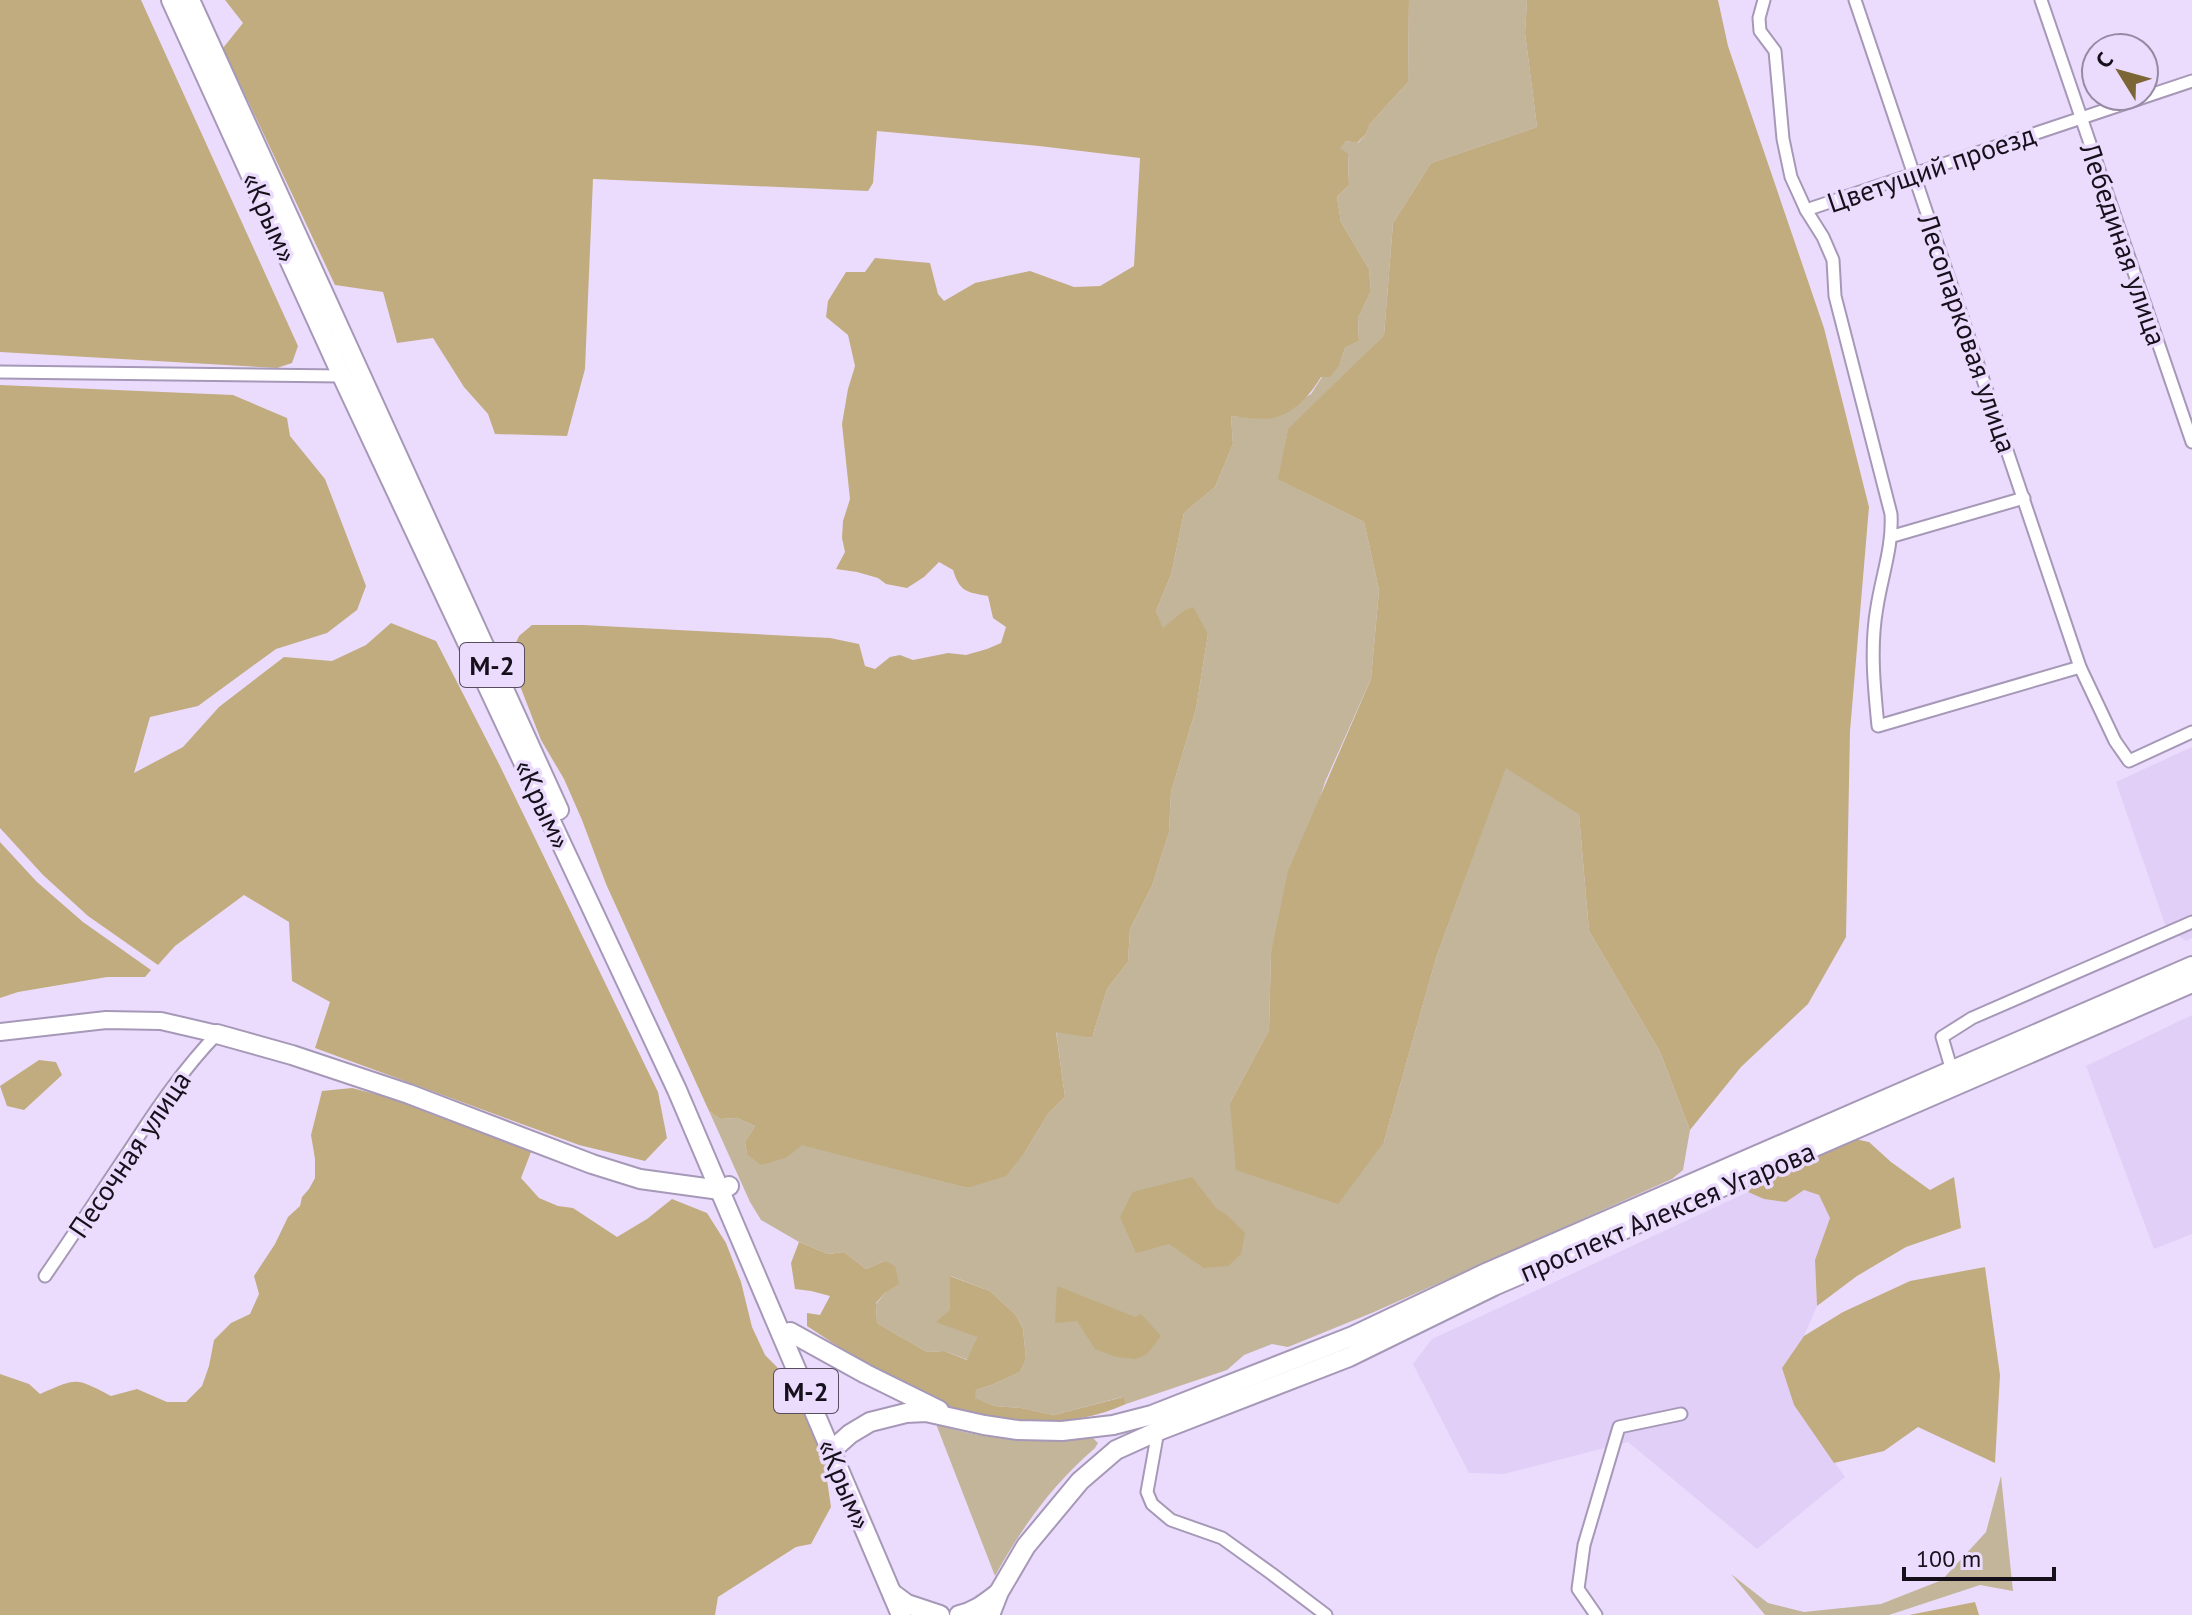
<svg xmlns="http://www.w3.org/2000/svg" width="2192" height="1615" viewBox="0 0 2192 1615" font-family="'PT Sans',sans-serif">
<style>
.built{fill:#e1cff7}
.green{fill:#c2b599}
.forest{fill:#c1ac7f}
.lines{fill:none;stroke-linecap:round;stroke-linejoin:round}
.street-casing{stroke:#a698b7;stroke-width:15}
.secondary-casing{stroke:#a698b7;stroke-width:20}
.primary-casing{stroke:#a698b7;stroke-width:22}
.street{stroke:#fff;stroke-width:11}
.secondary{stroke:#fff;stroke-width:16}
.primary{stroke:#fff;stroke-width:18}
.labels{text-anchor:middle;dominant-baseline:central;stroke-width:7;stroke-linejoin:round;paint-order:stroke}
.shield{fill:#ebdcfe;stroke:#564d5f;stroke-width:2}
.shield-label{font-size:26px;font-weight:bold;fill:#16101b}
.street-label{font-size:28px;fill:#16101b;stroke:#ebdcfe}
</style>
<rect width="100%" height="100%" fill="#ebdcfe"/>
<g class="built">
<polygon points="2192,747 2192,938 2186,941 2166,927 2116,782"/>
<polygon points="2192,1015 2192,1234 2154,1249 2086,1066"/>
<polygon points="1804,1190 1819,1195 1831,1218 1815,1260 1817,1306 1804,1336 1782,1368 1794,1405 1845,1477 1757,1549 1628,1442 1504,1474 1469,1473 1413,1364 1432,1339 1748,1192 1764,1199 1786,1202"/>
</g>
<g class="green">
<polygon points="1409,0 1527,0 1525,33 1537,127 1431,163 1393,223 1384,335 1288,430 1279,479 1364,522 1379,590 1371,679 1325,782 1271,953 1269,1030 1230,1103 1384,1142 1437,955 1506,767 1579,815 1589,931 1660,1052 1690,1130 1683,1170 1672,1179 1374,1312 1288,1347 1272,1344 1244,1355 1227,1370 1126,1404 1122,1397 1054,1415 1021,1408 994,1406 974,1398 976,1390 994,1384 1020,1372 1026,1359 1023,1329 1016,1315 990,1291 951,1276 950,1310 977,1337 968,1360 944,1351 927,1352 877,1323 876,1304 886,1292 885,1261 866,1269 844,1252 828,1254 799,1242 761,1220 750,1202 709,1111 720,1119 737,1118 755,1126 745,1142 747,1154 788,1157 802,1144 967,1188 1025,1152 1048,1114 1065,1097 1056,1031 1092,1038 1107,989 1128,962 1130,929 1152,886 1169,832 1171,792 1196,709 1208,634 1183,611 1163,629 1156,611 1171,575 1184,513 1215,487 1233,444 1231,416 1267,419 1311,394 1322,377 1340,364 1345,348 1359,341 1358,318 1371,291 1369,269 1341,222 1337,197 1349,185 1348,153 1339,148 1346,141 1358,143 1366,134 1370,124 1408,82"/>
<path d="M936,1424C987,1441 1040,1443 1093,1438L1098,1443L1095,1448C1052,1485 1022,1527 995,1576Z"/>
<polygon points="2001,1476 2013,1591 1980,1585 1889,1615 1765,1615 1731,1574 1768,1603 1804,1612 1881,1604 1942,1580 1986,1532"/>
</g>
<g class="forest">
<polygon points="0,0 141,0 298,346 292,363 277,368 0,352"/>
<path d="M225,0H1409L1408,82L1370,124L1366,134L1357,143L1346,141L1340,148L1348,153L1349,185L1337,197L1341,222L1369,269L1371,291L1358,318L1359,341L1345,348L1340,364L1330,377H1321C1309,397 1290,418 1265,419C1254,419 1242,417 1231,416L1233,444L1215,487L1184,513L1171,575L1156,611L1163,628L1183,611L1193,607L1208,634L1196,709L1171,792L1169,832L1152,886L1130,929L1128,962L1107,989L1092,1038L1056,1032L1065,1097L1048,1114L1025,1152L1006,1176L967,1188L802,1145L788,1157L761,1165L747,1154L745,1142L755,1126L737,1118L720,1119L709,1111L606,884L582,820L564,779L541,740L517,678L513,649L519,636L532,625H583L830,638L859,644L865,666L875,669L890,657L900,655L913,660L948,653L966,655L987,649L1001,643L1006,627L993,618L988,596C966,592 960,592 953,570L939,562L924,577L907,588L886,584L878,578L857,572L836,569L845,552L842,538L843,521L850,499L842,424L848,389L855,366L848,335L826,317L828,301L846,272H865L875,258L930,263L938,294L944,301L975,283L1030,271L1074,287L1100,286L1134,266L1140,158L1039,146L877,131L873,183L868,191L593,179L585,369L567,436L495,434L488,414L464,387L433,338L397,343L383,292L335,285L223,48L243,23Z"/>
<polygon points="1527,0 1718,0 1728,46 1824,328 1869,507 1850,731 1846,937 1808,1004 1741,1067 1690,1130 1660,1052 1589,931 1579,815 1506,768 1437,955 1384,1142 1338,1204 1236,1170 1230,1103 1269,1030 1271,953 1288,871 1371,679 1379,590 1364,522 1278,479 1288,429 1384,335 1393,223 1431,163 1537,127 1525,33"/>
<polygon points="0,385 233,395 287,418 290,436 325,479 366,586 357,610 327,633 276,649 198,706 150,717 134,773 183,747 219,707 284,657 332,661 366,645 391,623 436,641 500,766 658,1092 667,1138 645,1161 579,1145 315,1048 330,1002 292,981 289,922 244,895 175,946 158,965 88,916 43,875 0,828"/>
<polygon points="0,842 37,882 83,922 151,970 145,977 107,977 18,992 0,998"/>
<polygon points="39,1060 56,1062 62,1075 24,1110 7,1106 0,1086"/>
<path d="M352,1088L398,1100L436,1116L462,1122L531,1152L521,1178L539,1198L558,1206L573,1208L617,1237L647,1219L672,1199L707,1213L726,1243L741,1282L752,1327L765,1355L777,1367L805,1410L825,1466L831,1507L811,1544L796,1547L718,1597L715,1615H0V1374L29,1384L40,1394C78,1378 74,1377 111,1396L137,1389L167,1402H186L202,1386L209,1366L214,1340L231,1323L250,1314L259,1294L254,1276L275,1244L288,1217L300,1206L302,1197L309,1189L315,1178V1159L311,1135L322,1091Z"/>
<polygon points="1855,1139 1869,1142 1891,1162 1930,1190 1954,1177 1961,1228 1906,1247 1857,1276 1817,1306 1815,1260 1830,1218 1819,1195 1804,1190 1786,1202 1764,1199 1748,1192 1760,1179"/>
<polygon points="1192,1177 1216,1208 1227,1215 1245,1233 1241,1254 1228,1266 1204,1268 1169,1244 1136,1253 1120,1217 1133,1192"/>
<path d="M799,1242L828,1254L844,1252L866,1269L885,1261L895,1266L899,1284L886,1292L876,1303L877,1323L927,1352L944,1351L967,1360L977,1337L936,1322L950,1310V1276L990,1291L1016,1315L1023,1329L1026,1359L1020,1372L994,1384L976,1390L975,1398L994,1406L1021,1408L1054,1415L1123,1397L1126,1404C1073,1428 1000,1429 945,1409C932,1405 919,1395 907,1388C873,1368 840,1348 807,1326V1313L820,1315L830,1296L811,1291L795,1289L791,1263Z"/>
<polygon points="1985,1267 2000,1375 1995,1463 1918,1427 1884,1451 1834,1463 1794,1405 1782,1368 1804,1336 1843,1312 1910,1281"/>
<polygon points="1057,1286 1135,1317 1141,1314 1161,1336 1147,1354 1136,1359 1117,1357 1095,1349 1077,1321 1055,1323"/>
<polygon points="1975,1602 1979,1615 1909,1615"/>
</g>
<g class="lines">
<defs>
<g id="street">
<path d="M1764,0L1759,18L1760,31L1775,51L1783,139L1791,177L1806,210L1823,237L1833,260L1835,296L1891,514C1893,546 1882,575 1877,607C1870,646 1874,686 1878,726L2080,667"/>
<polyline points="1855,0 2080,667 2115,741 2129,761 2192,732"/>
<polyline points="2041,0 2192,442"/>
<polyline points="1806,210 2192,81"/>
<polyline points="0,372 342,376"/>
<polyline points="1893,536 2024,498"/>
<polyline points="1952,1071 1942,1037 1972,1018 2192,922"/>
<path d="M45,1276C74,1234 102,1191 131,1148C157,1108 184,1068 217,1034"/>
<polyline points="1158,1431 1147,1492 1152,1504 1171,1520 1222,1538 1272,1574 1326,1615"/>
<polyline points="1596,1615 1578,1589 1584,1545 1619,1427 1681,1414"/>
</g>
<polyline id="secondary" points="0,1032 106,1020 161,1021 217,1034"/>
<g id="primary">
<polyline points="171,0 342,376 677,1090 901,1615"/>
<polyline points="190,0 559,810"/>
<polyline points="217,1034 292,1055 409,1094 592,1164 640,1179 720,1190 729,1186"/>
<polyline points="790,1332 866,1374 939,1410"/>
<polyline points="831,1451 850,1434 870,1422 906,1413 926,1412 984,1425 1018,1430 1062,1431 1113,1425 1152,1415 1353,1336 1488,1272 2192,966"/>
<polyline points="892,1593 907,1604 940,1615"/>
<path d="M959,1615C974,1612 984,1604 997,1594"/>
<polyline points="990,1615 999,1592 1026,1546 1080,1481 1116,1450 1158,1431 1349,1357 1494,1286 2192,983"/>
</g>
</defs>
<use href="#street" class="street-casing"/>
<use href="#secondary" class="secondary-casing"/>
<use href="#primary" class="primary-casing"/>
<use href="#street" class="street"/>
<use href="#secondary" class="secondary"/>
<use href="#primary" class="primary"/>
</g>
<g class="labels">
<g class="shield">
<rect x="460" y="643" width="64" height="44" rx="6"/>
<rect x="774" y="1369" width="64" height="44" rx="6"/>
</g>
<g class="shield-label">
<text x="492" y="665">М-2</text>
<text x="806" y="1391">М-2</text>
</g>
<g class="street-label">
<text transform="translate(1931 168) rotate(-19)">Цветущий проезд</text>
<text transform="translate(270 217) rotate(66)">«Крым»</text>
<text transform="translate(2124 244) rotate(71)">Лебединая улица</text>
<text transform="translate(1968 333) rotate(71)">Лесопарковая улица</text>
<text transform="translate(543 804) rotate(65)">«Крым»</text>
<text transform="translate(129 1154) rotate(-56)">Песочная улица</text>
<text transform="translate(1667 1211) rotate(-23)">проспект Алексея Угарова</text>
<text transform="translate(845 1484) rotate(67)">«Крым»</text>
</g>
</g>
<g transform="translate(2120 72) rotate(307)"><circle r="38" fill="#ebdcfe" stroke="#968aa3" stroke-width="2"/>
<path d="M0-6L14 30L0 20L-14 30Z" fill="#7c6636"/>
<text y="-12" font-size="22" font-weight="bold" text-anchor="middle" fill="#16101b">С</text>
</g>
<path d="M1904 1567v12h150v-12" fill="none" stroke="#16101b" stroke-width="4"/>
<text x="1916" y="1567" font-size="24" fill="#16101b" stroke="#ebdcfe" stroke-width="6" paint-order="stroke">100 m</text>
</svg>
